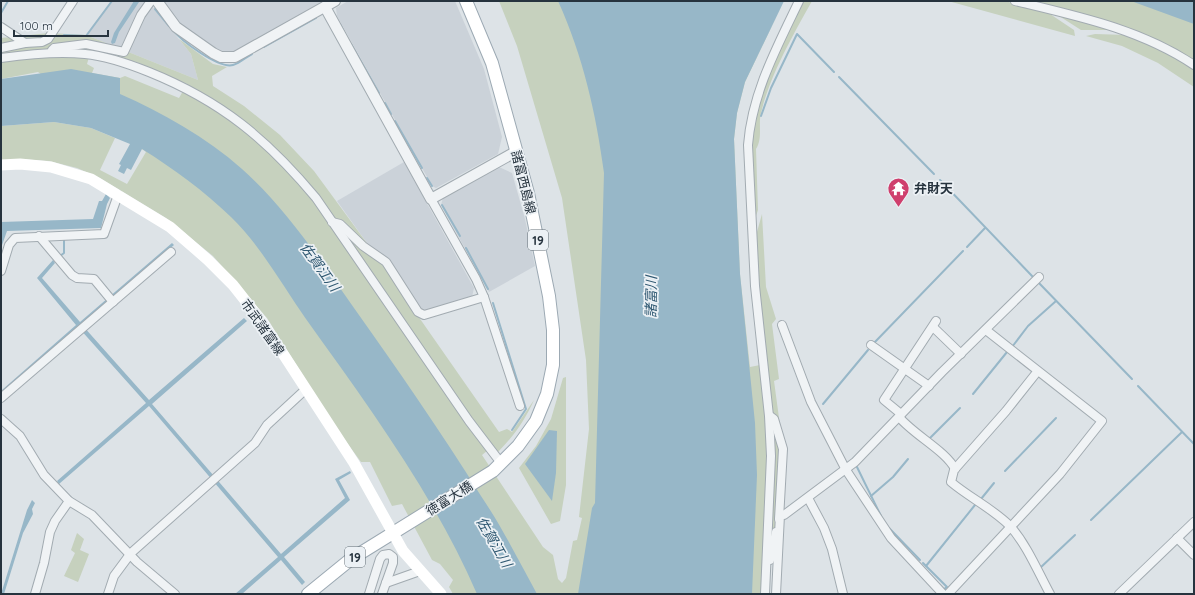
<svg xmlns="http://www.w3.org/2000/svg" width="1195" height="595" viewBox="0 0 1195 595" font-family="Quicksand,'Noto Sans JP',sans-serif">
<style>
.built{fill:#cbd2d9}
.green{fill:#c6d1be;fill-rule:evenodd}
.water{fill:#97b7c8}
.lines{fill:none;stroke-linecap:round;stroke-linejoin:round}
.stream{stroke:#97b7c8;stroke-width:2}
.minor-casing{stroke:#a2abb1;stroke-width:10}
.tertiary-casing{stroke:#a2abb1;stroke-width:12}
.primary-casing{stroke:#9ca9b3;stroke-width:14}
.minor{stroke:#f0f3f5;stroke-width:8}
.tertiary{stroke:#f0f3f5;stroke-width:10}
.secondary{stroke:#fff;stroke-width:11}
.primary{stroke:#fff;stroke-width:12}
.labels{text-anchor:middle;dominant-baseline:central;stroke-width:3.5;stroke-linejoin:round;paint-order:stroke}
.shield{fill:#ecf1f5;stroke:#616c75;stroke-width:1}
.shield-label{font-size:12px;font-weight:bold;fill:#26333e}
.street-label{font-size:13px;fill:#26333e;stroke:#ecf1f5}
.poi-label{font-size:13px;font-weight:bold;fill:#26333e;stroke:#ecf1f5;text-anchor:start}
.water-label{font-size:14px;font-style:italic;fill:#305972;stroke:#ecf1f5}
</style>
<rect width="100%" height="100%" fill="#dde3e7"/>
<g class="built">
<polygon points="111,1 148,1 191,54 198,80 86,35"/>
<polygon points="162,1 325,1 235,52 224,52 213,48 180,24"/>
<polygon points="348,1 455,1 484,69 502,137 498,154 436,188 432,186 337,16 336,8"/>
<polygon points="404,162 474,288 472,297 424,311 419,310 372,250 337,201"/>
<polygon points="499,167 512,173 525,219 535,266 489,292 441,205 443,198"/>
</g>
<g class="green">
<path d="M499,1H562L581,44L610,173L600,494L583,594H533L320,269L38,72L1,79V38L49,33L86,35L198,80L191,54L179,39L213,64L227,67L212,76L213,86L244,106L280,135L314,171L372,250L499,432L507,429L512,432L534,400C525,420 514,436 498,452L493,446L482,455L543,547L553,555L558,579L562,583L566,578L573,541L577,540L582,518L579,517L589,429L586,360L562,198L517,46ZM91,50L136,62L187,84L179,98L125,76L120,78L92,73L94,68L87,64Z"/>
<polygon points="784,1 745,82 737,113 734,139 740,274 750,367 760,365 768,455 762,594 743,594 728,115"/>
<path d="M801,1H812C793,35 770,75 761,113C758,124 763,138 756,149L758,210L752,228L749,142L765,78Z"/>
<polygon points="948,1 1005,1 1047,12 1074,30 1075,36"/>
<polygon points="1026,1 1144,1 1194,20 1194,62 1186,56"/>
<polygon points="1056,14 1116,30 1081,30"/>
<polygon points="1095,34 1127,35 1164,51 1194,69 1194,87 1158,63 1122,46 1086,36"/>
<polygon points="54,122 91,128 115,138 100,170 127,184 146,152 142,149 152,146 252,225 395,435 491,594 453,594 449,587 453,580 440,564 432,560 402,504 392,506 370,462 361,462 334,425 267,318 213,256 166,218 100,178 77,168 49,161 19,159 1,161 1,126"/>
<polygon points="762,214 766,287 776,319 772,324 779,379 774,381 782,440 772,412 764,352 755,239"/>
<polygon points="566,377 566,485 560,521 551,524 519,468 536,446 551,419 563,378"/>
<polygon points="772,421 782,452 777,522 768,558"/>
<polygon points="77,533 84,539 80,550 89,554 78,582 64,576 75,553 71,550"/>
</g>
<g class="water">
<polygon points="134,1 146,1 139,2 119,32 115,43 112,44 111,42 114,33"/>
<path d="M558,1H784L745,82L737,113L734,139L740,274L755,423L757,475L752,594H578L592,508L595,503L604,173C596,113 583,56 558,1Z"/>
<polygon points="1131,1 1194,1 1194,24"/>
<path d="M71,69L120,78V94C163,113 206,137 242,169C285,207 321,261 354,308C398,370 441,432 481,496C502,527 519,561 537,594H477C434,495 369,407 306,319C282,285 261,246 231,217C204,191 174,169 142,149L131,170L127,168L124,174L118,171L121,165L119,164L130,144L91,128L54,122L1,126V79Z"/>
<polygon points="106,194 110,198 107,204 101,228 7,231 1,248 1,222 93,219 99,201 102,201"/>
<polygon points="172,243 174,245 83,326 149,400 244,318 247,321 152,404 281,554 345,498 335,479 350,471 351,473 339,480 350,500 284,557 305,582 302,585 281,560 242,594 235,594 278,557 149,406 59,484 57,481 146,403 79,328 4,393 2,390 76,325 37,278 53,260 55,263 42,278 80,322"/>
<polygon points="549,430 557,431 556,473 552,501 525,464"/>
<polygon points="32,500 35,503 32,509 33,514 23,533 4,594 1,594 27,510"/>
</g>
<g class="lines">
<g class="stream">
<polyline points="155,9 169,26"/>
<polyline points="1,13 8,1"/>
<polyline points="340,24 345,34"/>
<path d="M172,29C181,41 219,69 233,65C240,63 246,57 252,54"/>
<polyline points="64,35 86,36 112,1"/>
<polyline points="351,44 379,93"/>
<polyline points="264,47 316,18"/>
<polyline points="839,77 934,174"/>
<polyline points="385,103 391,114"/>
<polyline points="761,116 771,88 797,34 834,72"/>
<polyline points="395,121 422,168"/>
<polyline points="427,178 432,186"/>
<polyline points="940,180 1033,277"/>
<polyline points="442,205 460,236"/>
<polyline points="967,247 985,228"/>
<polyline points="466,248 488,289"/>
<polyline points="60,256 64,253 64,238"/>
<polyline points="1038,282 1132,379"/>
<polyline points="493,303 526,409 512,430"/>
<polyline points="874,343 963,251"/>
<polyline points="1012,347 1028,326 1056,301"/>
<polyline points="1138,386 1194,444"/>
<polyline points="973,394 1007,352"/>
<polyline points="823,404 868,350"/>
<polyline points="930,438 960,408"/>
<polyline points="856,465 881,516"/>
<polyline points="1005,471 1056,418"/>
<polyline points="871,496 893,477 908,459"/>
<polyline points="981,499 994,483"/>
<polyline points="1091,520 1182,432"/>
<polyline points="889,528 920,560"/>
<polyline points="923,563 947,587 944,589"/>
<polyline points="926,566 975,505"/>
<polyline points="1040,568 1075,535"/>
</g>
<defs>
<g id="minor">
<path d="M1015,1C1077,16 1140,29 1194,65"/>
<polyline points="1,27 25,43 42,42 48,39 73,1"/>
<polyline points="1,48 25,43"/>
<polyline points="52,50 54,48 86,44 124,52 141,15 151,1"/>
<path d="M1,58C29,54 57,51 85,54C107,56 129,64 149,72C221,101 267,139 316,198L469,421L501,463"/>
<polyline points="431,199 476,279 484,297 520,406"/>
<polyline points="332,222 340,224 363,246 386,262 418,312 424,315 484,297"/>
<polyline points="39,236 72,275 77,278 94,279 113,302"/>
<polyline points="1,271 9,245 15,238 104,234 118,195"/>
<polyline points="782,325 811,402 846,470 891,538 943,594"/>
<polyline points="933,327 961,354"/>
<polyline points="871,345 929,386"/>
<path d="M1037,372L1006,411L954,470L951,482C970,498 992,508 1010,526C1027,545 1038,572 1050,594"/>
<polyline points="1,398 171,252"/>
<polyline points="901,414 884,400 936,321"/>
<polyline points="770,416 774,419 783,449 779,519"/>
<path d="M899,417C914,435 946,451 955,469"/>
<polyline points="1,419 20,436 44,475 69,501 92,515 137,562 175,594"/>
<polyline points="808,498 824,528 832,549 843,594"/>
<polyline points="1177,538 1194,555"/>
<polyline points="770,560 776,532"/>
<polyline points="386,583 420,571"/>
<polyline points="35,594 44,563 50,532 55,521 69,501"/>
<polyline points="108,594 114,576 131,553 255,443 267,425 306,389"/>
<polyline points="369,594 380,559 383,555 389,554 393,557 393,563 382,594"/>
<path d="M765,594L771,456L769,416L755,286L748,145C752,93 777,47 799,1"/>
<polyline points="776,594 780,515 784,515 855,462 942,372 1039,277"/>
<polyline points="948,594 1060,474 1102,421 986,330"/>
<polyline points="1119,594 1194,522"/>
</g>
<g id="tertiary">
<polyline points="157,1 176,27 213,53 221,57 235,57 335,1"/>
<polyline points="325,7 431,199 517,151"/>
</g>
<polyline id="primary" points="308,594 351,559 493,471 518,446 536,421 547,394 553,365 553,330 549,296 528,193 492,63 466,1"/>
</defs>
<use href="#minor" class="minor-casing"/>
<use href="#tertiary" class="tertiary-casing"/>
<use href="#primary" class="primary-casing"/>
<use href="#minor" class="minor"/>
<use href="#tertiary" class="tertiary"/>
<polyline class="secondary" points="1,165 20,164 51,167 91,179 170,227 208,260 233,285 263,323 354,463 403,551 441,594"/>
<use href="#primary" class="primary"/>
</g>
<defs>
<symbol id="temple-pin" viewBox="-11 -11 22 30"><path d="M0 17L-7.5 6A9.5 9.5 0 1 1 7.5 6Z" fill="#cf3f6d" stroke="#ecf1f5"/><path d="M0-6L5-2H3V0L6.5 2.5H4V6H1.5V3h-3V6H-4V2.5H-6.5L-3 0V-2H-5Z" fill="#fff"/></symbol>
</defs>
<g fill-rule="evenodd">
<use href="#temple-pin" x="886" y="176" width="25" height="34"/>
</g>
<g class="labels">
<g class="shield">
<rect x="528" y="230" width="20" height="20" rx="3"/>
<rect x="345" y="547" width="20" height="20" rx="3"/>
</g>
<g class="shield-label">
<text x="538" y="240">19</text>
<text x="355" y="557">19</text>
</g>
<g class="street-label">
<text transform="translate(524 182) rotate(76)">諸富西島線</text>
<text transform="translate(263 327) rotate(55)">市武諸富線</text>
<text transform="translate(449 498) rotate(-32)">徳富大橋</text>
</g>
<g class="poi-label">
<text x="914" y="188">弁財天</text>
</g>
<g class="water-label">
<text transform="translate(320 267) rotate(54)">佐賀江川</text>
<text transform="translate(651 297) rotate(-89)">諸富川</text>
<text transform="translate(494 542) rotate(60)">佐賀江川</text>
</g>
</g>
<rect width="1195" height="595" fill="none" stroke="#26333e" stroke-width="4"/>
<path d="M14 30v6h94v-6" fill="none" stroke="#26333e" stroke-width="2"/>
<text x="20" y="30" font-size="12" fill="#26333e" stroke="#ecf1f5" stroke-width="3" paint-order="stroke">100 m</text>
</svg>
